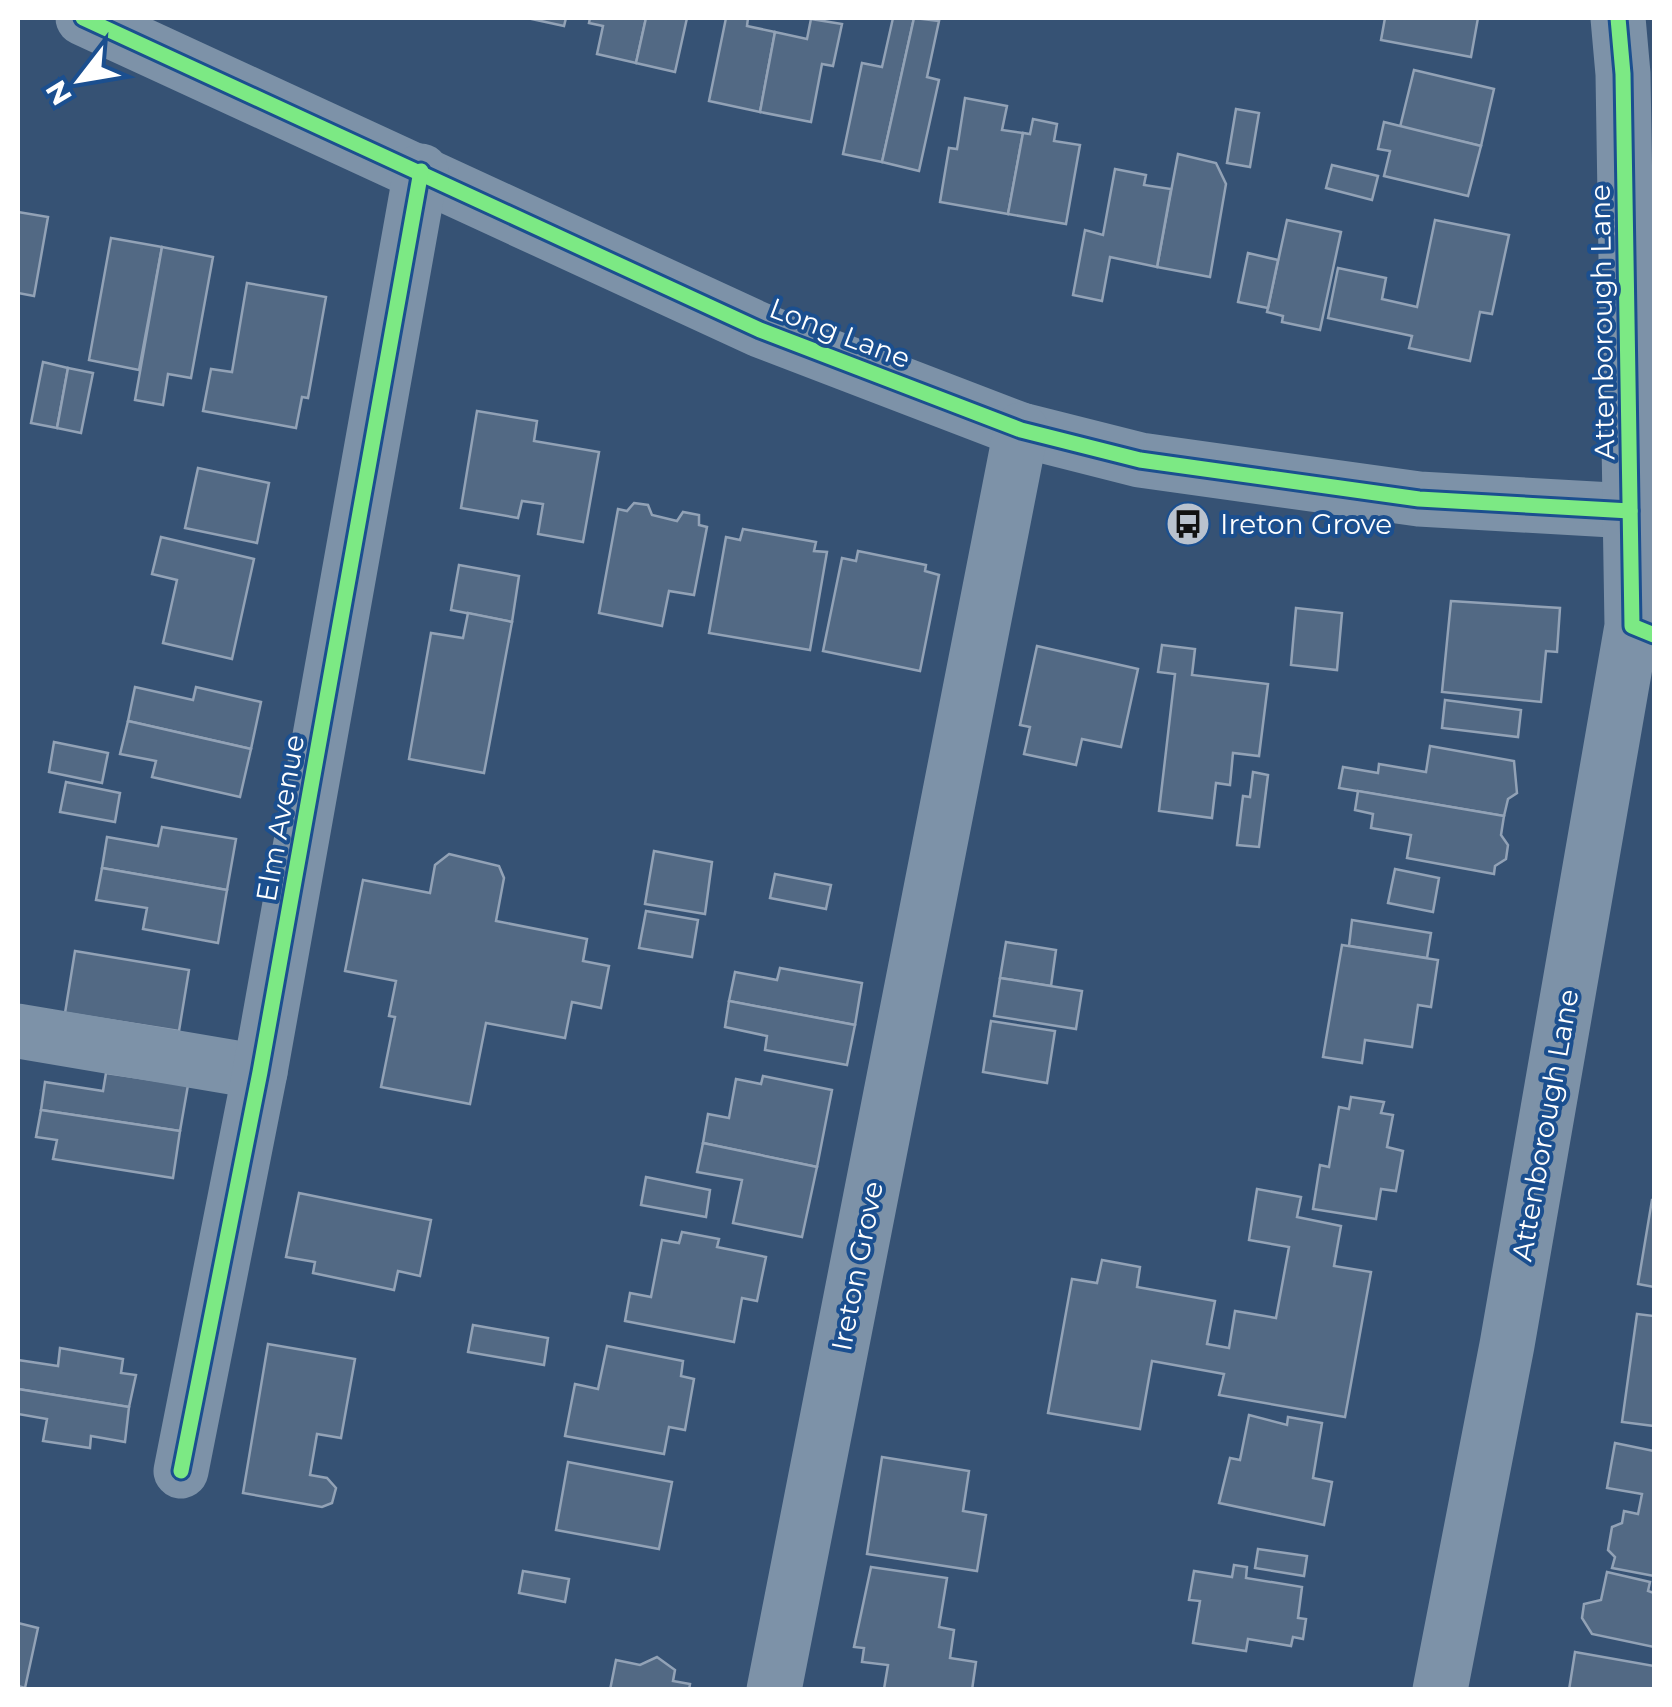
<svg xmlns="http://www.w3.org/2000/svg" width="1672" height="1707" viewBox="0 0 1672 1707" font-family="Montserrat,sans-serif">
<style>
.building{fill:#526984;stroke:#92a2b6;stroke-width:2.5}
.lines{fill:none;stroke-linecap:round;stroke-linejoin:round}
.minor{stroke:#7d92a8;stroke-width:55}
.cycleway-casing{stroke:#1b4f8f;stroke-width:21}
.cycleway{stroke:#7ce984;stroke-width:15}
.labels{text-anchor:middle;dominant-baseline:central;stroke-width:8;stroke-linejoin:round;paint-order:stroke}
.street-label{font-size:28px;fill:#fff;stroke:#1b4f8f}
.poi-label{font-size:28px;fill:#fff;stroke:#1b4f8f;text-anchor:start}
</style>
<rect width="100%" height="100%" fill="#365274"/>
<g class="building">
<polygon points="527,18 566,18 564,26"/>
<polygon points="590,18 646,18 636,63 597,54 603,26 589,23"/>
<polygon points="646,18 687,18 675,72 636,63"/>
<polygon points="726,18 748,18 747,26 775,32 760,112 709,101"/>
<polygon points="893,18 914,18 882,162 843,154 862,63 882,67"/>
<polygon points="914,18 939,21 927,77 939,80 919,171 882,162"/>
<polygon points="1385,18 1478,18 1471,57 1381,40"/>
<polygon points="811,19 842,24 833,66 822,64 811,122 760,112 775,32 807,39"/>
<polygon points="1414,70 1494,89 1481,146 1400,127"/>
<polygon points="965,98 1007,106 1002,130 1023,133 1008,214 940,202 949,148 957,149"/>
<polygon points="1236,109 1259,113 1250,167 1227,163"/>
<polygon points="1033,119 1057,124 1054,141 1080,145 1066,224 1008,214 1023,133 1030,134"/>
<polygon points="1384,122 1481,146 1468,196 1384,176 1390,151 1378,149"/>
<polygon points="1178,154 1216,163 1226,184 1210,277 1157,267"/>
<polygon points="1332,165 1378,176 1372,200 1326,188"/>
<polygon points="1115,169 1146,175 1144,185 1171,189 1157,267 1110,257 1102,301 1073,295 1085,230 1103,235"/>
<polygon points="18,212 48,217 34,296 18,293"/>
<polygon points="1287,220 1341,232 1320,330 1282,322 1283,316 1267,312"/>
<polygon points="1435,220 1509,235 1492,314 1480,312 1470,361 1409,348 1412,336 1328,318 1338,268 1386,278 1382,299 1417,307"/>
<polygon points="111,238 162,247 139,370 89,360"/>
<polygon points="162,247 213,257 191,378 168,374 163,405 135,400"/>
<polygon points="1248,253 1278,260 1268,308 1238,302"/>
<polygon points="247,283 326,297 308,398 302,397 296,428 203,411 211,369 232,372"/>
<polygon points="43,362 68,368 57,428 31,423"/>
<polygon points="68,368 93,373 81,433 57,428"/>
<polygon points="477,411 537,421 534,441 599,452 583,542 538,534 543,504 522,501 518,518 461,508"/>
<polygon points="198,468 269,483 257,543 185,528"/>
<polygon points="634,503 648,505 652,515 677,521 683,512 699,515 699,525 707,527 694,595 669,591 662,626 599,613 618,509 627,511"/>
<polygon points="743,529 816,542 814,551 827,552 810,650 709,633 726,537 740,540"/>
<polygon points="161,537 254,559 232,659 163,643 177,580 152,574"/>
<polygon points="858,551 926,565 925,571 939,575 920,671 823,651 842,558 856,561"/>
<polygon points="459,565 519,576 512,622 451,610"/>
<polygon points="1451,601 1560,608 1557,652 1546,651 1541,702 1442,692"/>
<polygon points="1296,608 1342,613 1337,670 1291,665"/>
<polygon points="468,613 512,622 484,773 409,759 431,633 463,638"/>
<polygon points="1162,645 1195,649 1192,675 1268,684 1259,756 1233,753 1230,785 1216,783 1212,818 1159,811 1175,674 1158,672"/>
<polygon points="1037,646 1138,669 1121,747 1082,739 1076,765 1024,754 1030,727 1020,725"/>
<polygon points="135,687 193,700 196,687 261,702 251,749 128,721"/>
<polygon points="1445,700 1521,710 1518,737 1442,728"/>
<polygon points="128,721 251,749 240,797 152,777 156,761 120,754"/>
<polygon points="54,742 108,753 102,783 49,772"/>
<polygon points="1430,746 1514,761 1517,793 1508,799 1504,816 1339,788 1343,767 1378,773 1379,764 1426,772"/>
<polygon points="1253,772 1268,775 1259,847 1237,845 1243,796 1250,797"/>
<polygon points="66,782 120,793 115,822 60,812"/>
<polygon points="1358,791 1504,816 1501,835 1508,845 1506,859 1495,866 1494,874 1407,858 1411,835 1371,828 1373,814 1355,810"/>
<polygon points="162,827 236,839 227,890 102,868 107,837 158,846"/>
<polygon points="654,851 712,862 705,914 645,904"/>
<polygon points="449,854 499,866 504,878 496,921 587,939 583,961 609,966 601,1008 572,1002 565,1038 486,1023 470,1104 381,1087 395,1017 389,1016 396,981 345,971 363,880 430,893 435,865"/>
<polygon points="102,868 227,890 218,943 143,929 147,908 96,900"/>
<polygon points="1395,869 1439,878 1433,912 1388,903"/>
<polygon points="775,874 831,885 826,909 770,898"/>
<polygon points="646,911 698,920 692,957 639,948"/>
<polygon points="1352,920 1431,933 1427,958 1349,946"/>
<polygon points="1006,942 1056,950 1051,986 1000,978"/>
<polygon points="1342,945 1438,960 1431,1007 1418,1005 1412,1047 1365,1040 1362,1063 1323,1057"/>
<polygon points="75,951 189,970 179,1031 65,1013"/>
<polygon points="780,968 862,983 855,1025 729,1001 735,972 777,980"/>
<polygon points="1000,978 1082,991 1076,1029 994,1016"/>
<polygon points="729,1001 855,1025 847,1065 765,1050 767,1036 725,1027"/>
<polygon points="991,1021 1055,1031 1047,1083 983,1072"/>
<polygon points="106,1073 188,1085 180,1131 41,1110 45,1082 103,1091"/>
<polygon points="763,1076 832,1090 817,1167 703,1143 708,1114 729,1118 736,1079 761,1084"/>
<polygon points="1351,1097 1384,1102 1381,1113 1393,1115 1387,1147 1403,1151 1396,1191 1381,1189 1376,1219 1313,1209 1320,1165 1329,1167 1339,1107 1349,1109"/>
<polygon points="41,1110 180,1131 173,1178 53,1159 57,1140 36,1137"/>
<polygon points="703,1143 817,1167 802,1237 733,1223 742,1180 697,1172"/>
<polygon points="646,1177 710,1190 706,1217 641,1205"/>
<polygon points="1257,1189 1301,1197 1297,1217 1341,1226 1334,1266 1371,1272 1345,1417 1219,1395 1224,1374 1152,1361 1140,1429 1048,1413 1072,1279 1097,1283 1102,1260 1140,1267 1137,1287 1215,1301 1207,1344 1229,1348 1235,1311 1276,1318 1289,1247 1249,1240"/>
<polygon points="299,1193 431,1220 420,1276 398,1271 394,1290 313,1273 315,1262 286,1257"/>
<polygon points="1652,1200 1654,1200 1654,1287 1638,1284"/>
<polygon points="682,1232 719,1239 717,1247 766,1257 757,1301 742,1298 734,1342 625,1321 630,1293 651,1297 662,1240 679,1243"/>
<polygon points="1637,1314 1654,1316 1654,1426 1622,1422"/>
<polygon points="473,1325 548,1338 544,1365 468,1352"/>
<polygon points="268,1344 355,1359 341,1438 317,1434 310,1475 327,1478 336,1488 332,1503 322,1507 243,1493"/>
<polygon points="607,1346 683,1361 681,1376 694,1379 685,1430 669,1427 664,1454 565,1436 575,1384 598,1389"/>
<polygon points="60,1348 123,1359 121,1373 136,1375 129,1407 18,1389 18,1360 58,1366"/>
<polygon points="18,1389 129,1407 125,1442 91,1436 90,1448 43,1441 47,1419 18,1414"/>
<polygon points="1249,1415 1287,1425 1288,1417 1322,1423 1313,1478 1332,1482 1324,1525 1219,1503 1230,1458 1240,1460"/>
<polygon points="1615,1443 1654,1451 1654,1576 1612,1568 1615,1557 1608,1550 1612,1527 1622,1523 1624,1511 1638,1514 1642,1494 1607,1488"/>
<polygon points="882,1457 969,1471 963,1511 986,1515 977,1571 867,1554"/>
<polygon points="568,1462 672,1482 659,1549 556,1530"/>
<polygon points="1258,1549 1307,1556 1304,1576 1255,1568"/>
<polygon points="1234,1565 1247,1567 1246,1578 1302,1587 1298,1618 1306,1619 1303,1639 1293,1637 1291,1646 1248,1639 1246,1651 1193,1643 1200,1601 1189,1600 1194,1571 1232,1577"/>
<polygon points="871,1567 947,1578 939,1627 954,1630 950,1658 976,1662 972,1690 884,1689 888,1665 862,1662 864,1648 854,1647"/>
<polygon points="523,1571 569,1579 565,1602 519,1593"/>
<polygon points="1607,1572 1650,1582 1648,1591 1654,1593 1654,1647 1592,1634 1582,1618 1584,1604 1601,1600"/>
<polygon points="18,1623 38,1628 25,1688 18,1686"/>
<polygon points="1575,1652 1654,1666 1654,1690 1569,1690"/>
<polygon points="657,1657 675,1670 673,1681 690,1684 689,1690 610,1690 616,1660 640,1665"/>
</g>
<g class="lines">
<g class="minor">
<polyline points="83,18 760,330 1021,430 1140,460 1419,499 1630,511"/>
<polyline points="18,1031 260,1072"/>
<polyline points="181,1471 260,1072 421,171"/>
<polyline points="774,1690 1021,430"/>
<polyline points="1440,1690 1507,1345 1632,626 1623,74 1618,18"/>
</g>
<defs>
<g id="cycleway">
<polyline points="83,18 760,330 1021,430 1140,460 1419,499 1630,511"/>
<polyline points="1618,18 1623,74 1632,626 1654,635"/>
<polyline points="181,1471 260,1072 421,171"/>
</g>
</defs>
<use href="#cycleway" class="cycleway-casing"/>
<use href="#cycleway" class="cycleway"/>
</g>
<defs>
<symbol id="bus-disc" viewBox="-11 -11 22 22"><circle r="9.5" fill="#b9c2ce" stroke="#1b4f8f"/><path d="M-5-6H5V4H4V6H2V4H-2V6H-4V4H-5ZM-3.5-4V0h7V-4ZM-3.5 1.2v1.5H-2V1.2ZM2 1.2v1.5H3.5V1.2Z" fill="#111"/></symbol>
</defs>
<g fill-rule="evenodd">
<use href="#bus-disc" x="1163" y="499" width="50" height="50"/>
</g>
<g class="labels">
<g class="street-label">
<text transform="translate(1602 322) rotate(-91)">Attenborough Lane</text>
<text transform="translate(840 333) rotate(21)">Long Lane</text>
<text transform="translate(280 818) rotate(-80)">Elm Avenue</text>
<text transform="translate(1545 1125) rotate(-80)">Attenborough Lane</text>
<text transform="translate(857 1266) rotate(-79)">Ireton Grove</text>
</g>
<g class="poi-label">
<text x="1220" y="524">Ireton Grove</text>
</g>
</g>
<rect width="1672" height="1707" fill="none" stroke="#ffffff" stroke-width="40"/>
<g transform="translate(80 80) rotate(239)" stroke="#1b4f8f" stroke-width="8" paint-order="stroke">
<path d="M0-8L18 38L0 25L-18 38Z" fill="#ffffff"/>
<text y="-15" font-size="28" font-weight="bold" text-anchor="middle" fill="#ffffff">N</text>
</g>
</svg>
